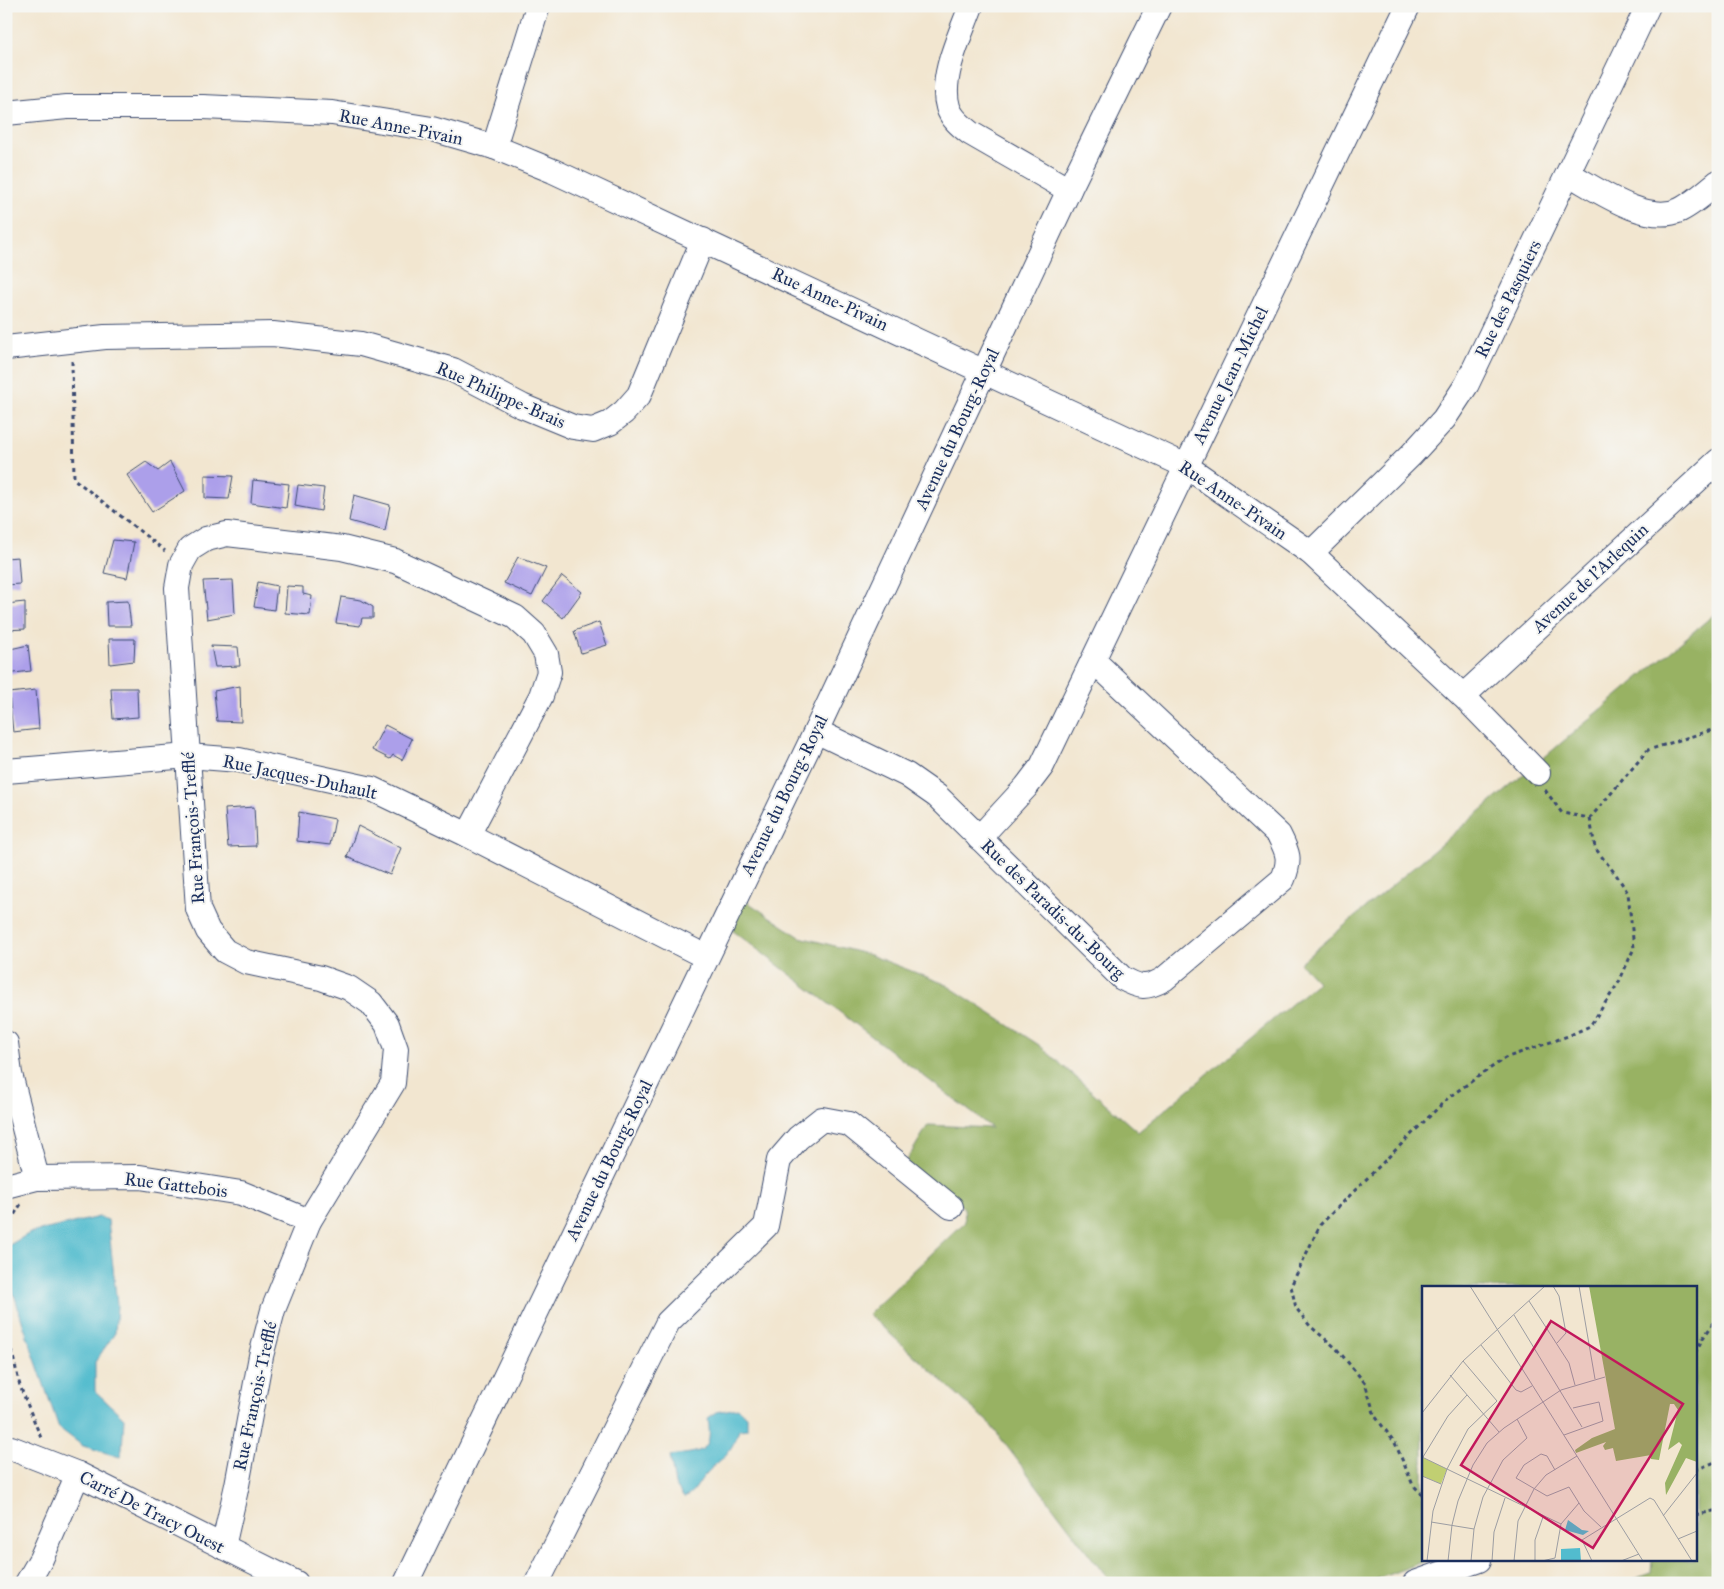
<svg xmlns="http://www.w3.org/2000/svg" width="1724" height="1589" viewBox="0 0 1724 1589" font-family="'IM FELL Great Primer',serif">
<style>
.forest{fill:#98b264;stroke:#5a7061}
.water{fill:#52bcce;stroke:#367696}
.building{fill:#ac9fea}
.lines{fill:none;stroke-linecap:round;stroke-linejoin:round}
.minor-casing{stroke:#3b4a6f;stroke-width:26}
.path{stroke:#3b4a6f;stroke-width:3;stroke-dasharray:4 4;stroke-linecap:butt}
.minor{stroke:#fff;stroke-width:24}
.labels{text-anchor:middle;dominant-baseline:central;stroke-width:4;stroke-linejoin:round;paint-order:stroke}
.street-label{font-size:18px;fill:#1b2f5e;stroke:#f6f6f2}
.inset-road{fill:none;stroke:#9c9da2;stroke-width:1}
.view{fill:#c2185b;fill-opacity:0.15;stroke:#c2185b;stroke-width:2.5}
.inset-edge{fill:none;stroke:#1b2f5e;stroke-width:2.5}
</style>
<rect width="100%" height="100%" fill="#f6f6f2"/>
<filter id="ink" filterUnits="userSpaceOnUse"><feTurbulence type="fractalNoise" baseFrequency=".02" numOctaves="2"/><feDisplacementMap in="SourceGraphic" scale="10" xChannelSelector="R" yChannelSelector="G"/><feConvolveMatrix kernelMatrix="1 2 1 2 8 2 1 2 1" color-interpolation-filters="sRGB"/></filter>
<filter id="wash" filterUnits="userSpaceOnUse"><feTurbulence type="fractalNoise" baseFrequency=".0096" numOctaves="4" result="noise"/><feDisplacementMap in="SourceGraphic" scale="20" xChannelSelector="R" yChannelSelector="G"/><feGaussianBlur stdDeviation="1.12" result="paint"/><feColorMatrix in="noise" values="0 0 0 0 0 0 0 0 0 0 0 0 0 0 0 0 0 1.4 0 .05"/><feComposite in="paint" operator="in"/></filter>
<g filter="url(#wash)">
<rect width="100%" height="100%" fill="#f2e6d0"/>
<polygon class="forest" points="1718,611 1718,1583 1623,1583 1651,1573 1652,1560 1695,1560 1695,1288 1423,1288 1423,1560 1428,1560 1366,1583 1111,1583 989,1423 868,1314 965,1222 964,1208 906,1162 928,1125 992,1128 728,927 746,901 800,937 870,955 945,984 1039,1045 1138,1132 1318,982 1300,963"/>
<g class="water">
<polygon points="99,1217 108,1220 117,1305 115,1333 95,1362 95,1391 124,1418 122,1449 120,1457 83,1446 59,1428 24,1327 6,1268 6,1247 30,1233"/>
<path d="M737,1408L747,1416V1429L739,1430C730,1456 724,1455 707,1473C698,1481 696,1493 684,1498L675,1485L670,1456C700,1451 714,1455 708,1418L717,1412Z"/>
</g>
<g id="blocks">
<g class="building">
<polygon points="146,462 158,471 170,462 185,491 152,512 127,475"/>
<polygon points="205,475 233,476 229,499 205,498"/>
<polygon points="253,480 289,484 286,508 251,503"/>
<polygon points="298,485 324,488 321,511 295,506"/>
<polygon points="354,495 390,505 385,531 349,521"/>
<polygon points="113,540 134,542 127,578 104,573"/>
<polygon points="18,557 20,584 6,585 6,558"/>
<polygon points="518,557 546,568 532,596 504,583"/>
<polygon points="562,576 582,592 563,618 543,601"/>
<polygon points="233,580 235,614 207,619 203,581"/>
<polygon points="258,582 277,586 274,610 254,607"/>
<polygon points="287,586 303,587 303,594 312,596 310,615 285,613"/>
<polygon points="341,597 361,600 373,607 373,618 362,618 360,626 336,623"/>
<polygon points="128,601 131,626 107,626 106,602"/>
<polygon points="25,602 25,629 6,630 6,604"/>
<polygon points="599,622 607,645 581,653 574,631"/>
<polygon points="109,639 135,639 134,661 110,664"/>
<polygon points="28,645 31,671 6,674 6,650"/>
<polygon points="211,646 238,647 240,666 215,667"/>
<polygon points="240,686 241,722 217,721 214,691"/>
<polygon points="111,688 137,688 138,717 113,719"/>
<polygon points="36,690 39,729 13,732 9,693"/>
<polygon points="385,725 412,739 402,760 393,755 390,759 372,750"/>
<polygon points="254,807 256,846 228,847 225,809"/>
<polygon points="299,812 335,819 330,845 297,841"/>
<polygon points="358,826 401,848 390,875 347,857"/>
</g>
</g>
</g>
<g filter="url(#ink)">
<use href="#blocks" fill-opacity="0" stroke="#3b4a6f" stroke-width="1"/>
<g class="lines">
<defs>
<g id="minor">
<path d="M971,6C961,34 939,77 948,107C951,118 961,126 970,133L1069,190"/>
<polyline points="6,113 67,107 203,107 332,113 432,129 494,147 553,171 1186,466 1311,553 1463,696 1538,773"/>
<polyline points="494,147 538,6"/>
<path d="M1569,174C1598,190 1646,225 1680,210C1694,203 1706,192 1718,182"/>
<polyline points="6,348 105,337 273,334 361,344 453,370 522,406 573,427 593,430 610,423 624,412 639,395 703,240"/>
<polyline points="1311,553 1411,455 1444,419 1467,384 1648,6"/>
<polyline points="1463,696 1718,461"/>
<path d="M816,731L907,775L937,796L1122,978C1140,988 1146,989 1164,979L1283,879C1291,859 1288,853 1279,835L1094,661"/>
<polyline points="6,771 188,756 239,760 372,789 468,835 706,957"/>
<polyline points="979,838 1026,787 1042,766 1408,6"/>
<polyline points="6,1043 10,1074 37,1178"/>
<polyline points="6,1186 37,1178 140,1177 241,1193 309,1221"/>
<polyline points="6,1449 11,1448 78,1474 296,1583"/>
<polyline points="223,1547 237,1485 261,1356 273,1310 309,1221 393,1083 396,1049 387,1024 371,1003 349,988 321,978 246,962 225,951 208,931 198,909 177,588 181,565 190,549 206,539 227,534 342,548 395,561 515,617 534,634 546,654 549,672 541,696 468,835"/>
<polyline points="27,1583 41,1559 78,1474"/>
<polyline points="406,1583 816,731 1069,190 1159,6"/>
<polyline points="537,1583 668,1322 766,1226 779,1160 798,1138 822,1119 849,1124 951,1207"/>
<polyline points="1415,1583 1479,1560"/>
</g>
</defs>
<use href="#minor" class="minor-casing"/>
<g class="path">
<polyline points="72,361 74,479 165,551"/>
<polyline points="1545,790 1562,813 1590,818 1648,750 1718,728"/>
<polyline points="6,1228 21,1204"/>
<polyline points="6,1327 20,1386 41,1438"/>
<polyline points="1695,1353 1703,1338 1718,1317"/>
<polyline points="1695,1470 1718,1461"/>
<polyline points="1423,1495 1413,1485 1395,1443 1375,1416 1365,1383 1336,1348 1310,1326 1296,1308 1291,1286 1320,1225 1449,1097 1505,1058 1568,1036 1590,1026 1619,982 1634,948 1628,893 1617,876 1595,848 1590,818"/>
<polyline points="1695,1515 1718,1510"/>
</g>
<use href="#minor" class="minor"/>
</g>
</g>
<g class="labels">
<g class="street-label">
<text transform="translate(401 127) rotate(11)">Rue Anne-Pivain</text>
<text transform="translate(830 299) rotate(25)">Rue Anne-Pivain</text>
<text transform="translate(1508 299) rotate(-64)">Rue des Pasquiers</text>
<text transform="translate(1230 375) rotate(-64)">Avenue Jean-Michel</text>
<text transform="translate(501 395) rotate(24)">Rue Philippe-Brais</text>
<text transform="translate(957 429) rotate(-65)">Avenue du Bourg-Royal</text>
<text transform="translate(1233 500) rotate(34)">Rue Anne-Pivain</text>
<text transform="translate(1590 578) rotate(-43)">Avenue de l'Arlequin</text>
<text transform="translate(300 777) rotate(12)">Rue Jacques-Duhault</text>
<text transform="translate(784 795) rotate(-64)">Avenue du Bourg-Royal</text>
<text transform="translate(193 828) rotate(-94)">Rue François-Trefflé</text>
<text transform="translate(1053 909) rotate(44)">Rue des Paradis-du-Bourg</text>
<text transform="translate(609 1160) rotate(-64)">Avenue du Bourg-Royal</text>
<text transform="translate(176 1185) rotate(7)">Rue Gattebois</text>
<text transform="translate(255 1396) rotate(-78)">Rue François-Trefflé</text>
<text transform="translate(152 1512) rotate(27)">Carré De Tracy Ouest</text>
</g>
</g>
<g transform="translate(1422 1286)">
<rect width="275" height="275" fill="#f2e6d0"/>
<path d="M0,171L25,183L19,198L0,190Z" fill="#c1cf72"/>
<path d="M167,0H275V176L264,172L244,209L243,197L260,159L257,156L246,164L256,124L252,118H248L237,174L229,173V169L194,175L191,162L183,164L181,160L184,156L154,167L153,164L170,152L193,143Z" fill="#98b264"/>
<path d="M146,234L160,244L167,245L161,249L143,244ZM158,262L159,275H139V263Z" fill="#52bcce"/>
<path class="inset-road" d="M48,0L221,275M131,0L137,10L144,47L135,57M157,0L173,93M107,15L147,77L153,99M92,29L160,141M59,59L94,104L99,106L110,100M28,89L77,146M0,127L41,75L123,0M142,149L181,135L177,116L151,122M0,171L139,238M1,171L26,130L45,109M133,184L125,170L119,168L102,179L94,192L125,210L147,201L162,225L179,241M0,190L19,198M241,230L275,187M9,236L52,243M256,253L275,245M5,275L11,225L25,183L46,143L75,115L41,75M26,275L30,239L36,215L51,179L65,157L82,142L139,104L183,91M49,275L52,243L61,211L81,174L105,152L95,133M70,275L72,246L83,212M92,275L96,235L112,203L124,189L155,170M113,275V254L121,231M120,275L133,272L139,238L157,217M170,275L160,254L228,212L232,214L270,275M199,275L217,268"/>
<path class="view" d="M129,35L261,118L171,262L39,179Z"/>
<rect width="275" height="275" class="inset-edge"/>
</g>
<rect width="1724" height="1589" fill="none" stroke="#f6f6f2" stroke-width="25"/>
</svg>
